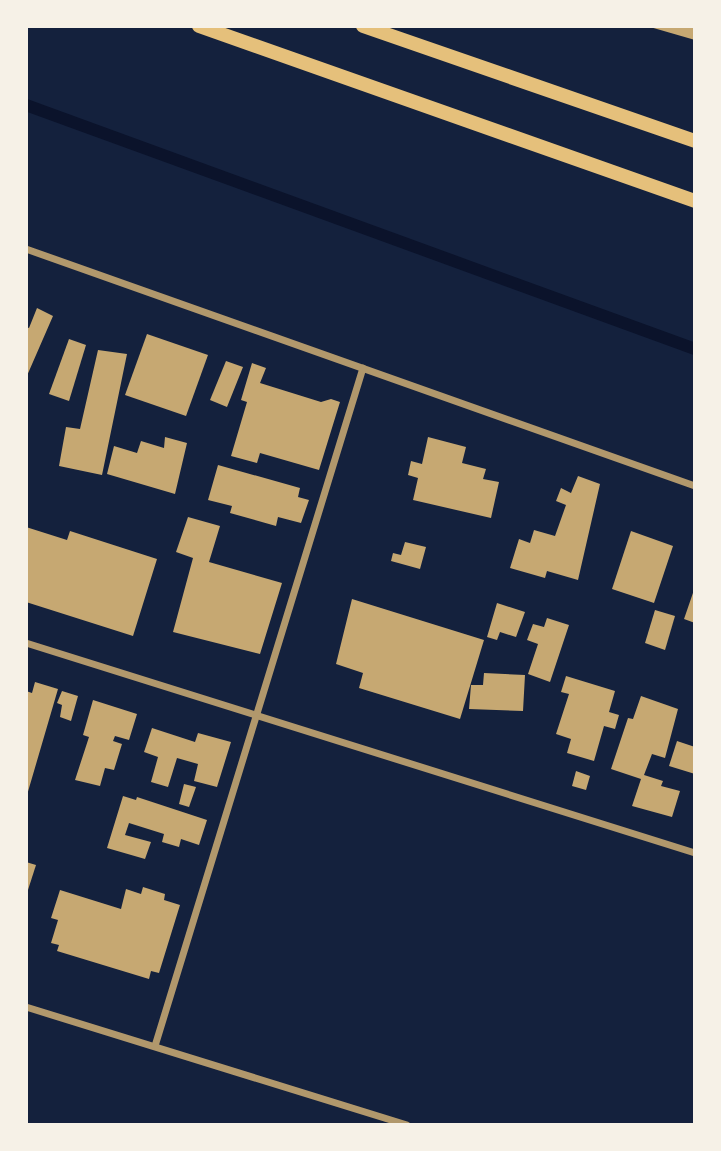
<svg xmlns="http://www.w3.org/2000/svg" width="721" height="1151" viewBox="0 0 721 1151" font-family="'IBM Plex Sans',sans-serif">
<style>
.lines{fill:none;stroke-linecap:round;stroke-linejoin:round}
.stream{stroke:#0b132b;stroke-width:12}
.building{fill:#c6a872}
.minor{stroke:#b1986c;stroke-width:7}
.secondary{stroke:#e5c07b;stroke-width:14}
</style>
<rect width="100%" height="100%" fill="#14213d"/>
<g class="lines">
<polyline class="stream" points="26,105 695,349"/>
</g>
<g class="building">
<polygon points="650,26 695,26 695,40 650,27"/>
<polygon points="37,308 53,316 26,378 26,327 29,328"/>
<polygon points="147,334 208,355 186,416 125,395"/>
<polygon points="69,339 86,345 69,401 49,394"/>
<polygon points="98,350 127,354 102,475 59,466 66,427 80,429"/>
<polygon points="226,361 243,367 227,407 210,400"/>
<polygon points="252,363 266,368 260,383 321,402 331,399 340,402 319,470 260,453 257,463 231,456 247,402 241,400"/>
<polygon points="165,437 187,443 175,494 107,474 114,446 137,453 141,441 164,448"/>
<polygon points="428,437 466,447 462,463 486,469 483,479 499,482 491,518 413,500 418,478 408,475 411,461 422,464"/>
<polygon points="218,465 300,488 298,497 309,500 301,523 278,517 276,526 230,513 232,506 208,500"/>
<polygon points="578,476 600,484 578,580 547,571 545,578 510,568 519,539 530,543 534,530 555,536 566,505 556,501 561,488 571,493"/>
<polygon points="188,517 220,526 209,562 282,583 260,654 173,632 193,558 176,552"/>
<polygon points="26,527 67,540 70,531 157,559 133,636 26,602"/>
<polygon points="631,531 673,546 654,603 612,589"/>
<polygon points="405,542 426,547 420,569 391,561 393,553 401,555"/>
<polygon points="694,590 695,590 695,623 684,619"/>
<polygon points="352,599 484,640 460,719 359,688 363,673 336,664"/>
<polygon points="497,603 525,612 516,637 500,632 497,640 487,637"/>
<polygon points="655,610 675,616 665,650 645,643"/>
<polygon points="547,618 569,625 550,682 528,674 538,644 527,640 533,624 544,627"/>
<polygon points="484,673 525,675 523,711 469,709 471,685 483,685"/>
<polygon points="566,676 615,691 609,712 619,715 615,729 604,726 594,761 567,753 571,739 556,734 569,694 561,692"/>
<polygon points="35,682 58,689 27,795 26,691 32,693"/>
<polygon points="62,691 78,696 71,721 60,717 62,705 57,703"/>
<polygon points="641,696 678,709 665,758 652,754 644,775 663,781 661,786 680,791 672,817 632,806 641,779 611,769 628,718 633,719"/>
<polygon points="93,700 137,714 129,740 115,736 113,741 122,744 114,770 105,768 100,786 75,780 89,737 83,735"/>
<polygon points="152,728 195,742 198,733 231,742 217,787 194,781 198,764 177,758 168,787 151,782 158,757 144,752"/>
<polygon points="677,741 695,747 695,774 669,766"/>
<polygon points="576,771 590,776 586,790 572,786"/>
<polygon points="184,784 196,787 189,807 179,804"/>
<polygon points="123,796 136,800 137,797 207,820 199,845 181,839 179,847 162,842 164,834 129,823 125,835 151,842 145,859 107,848"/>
<polygon points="26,862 36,865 27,893 26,893"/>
<polygon points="143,887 165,894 164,900 180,905 159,973 151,971 149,979 57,951 59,945 51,943 58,920 51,918 60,890 121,909 126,889 141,894"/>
</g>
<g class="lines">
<g class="minor">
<polyline points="26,249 695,486"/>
<polyline points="26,643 695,853"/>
<polyline points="26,1007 407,1125"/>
<polyline points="155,1046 363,368"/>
</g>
<g class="secondary">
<polyline points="199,26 695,201"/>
<polyline points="363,26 695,141"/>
</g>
</g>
<rect width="721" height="1151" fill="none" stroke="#f6f1e7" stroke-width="56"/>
</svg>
